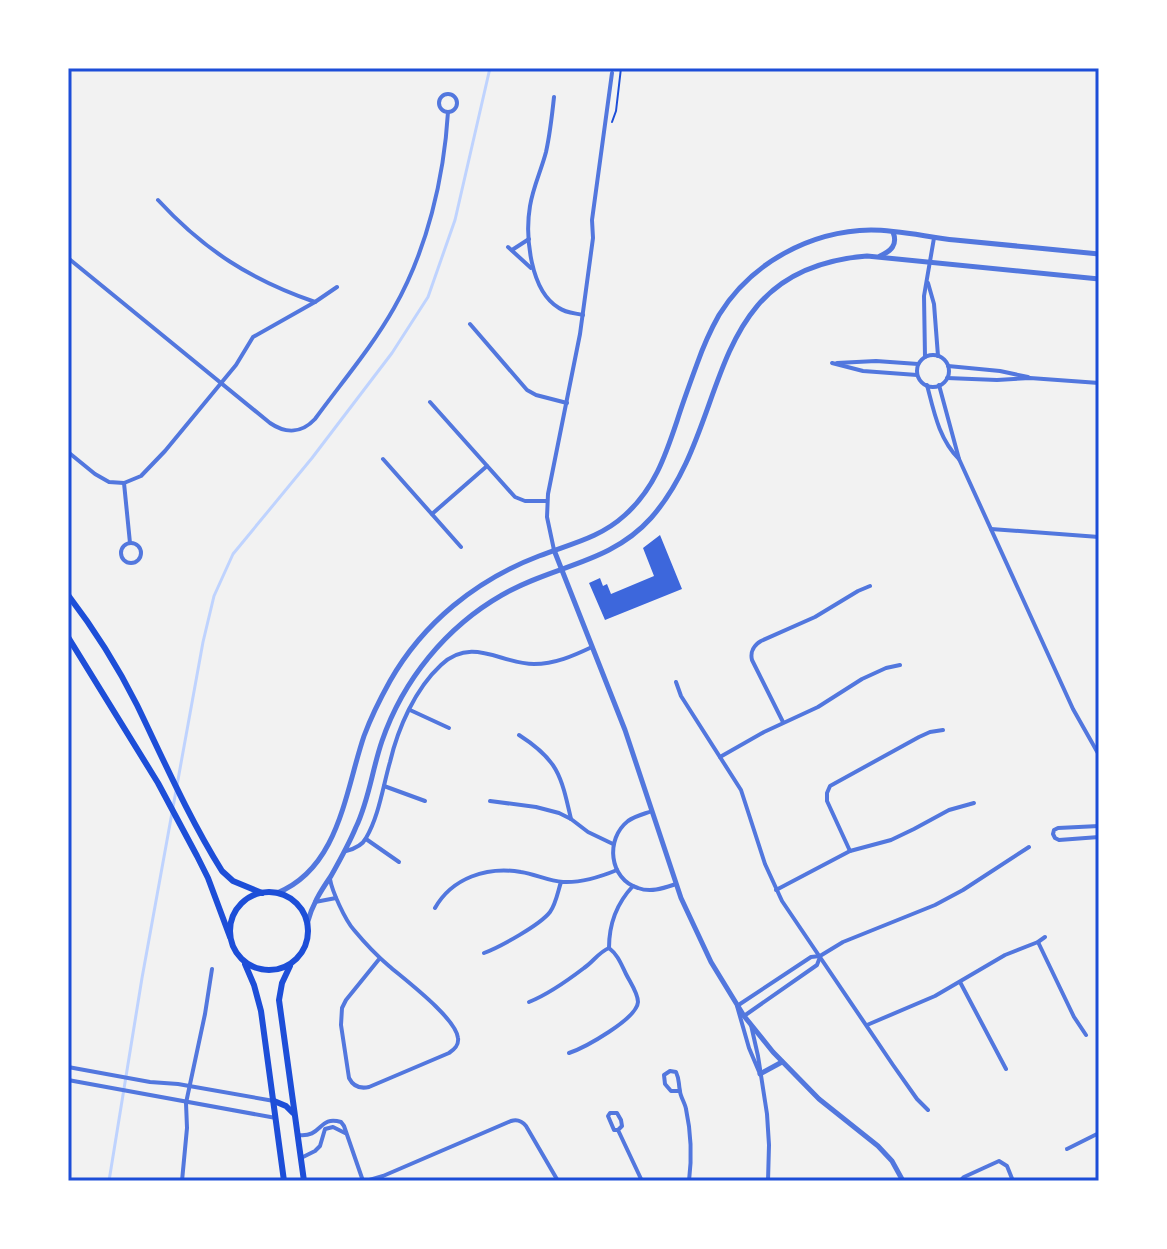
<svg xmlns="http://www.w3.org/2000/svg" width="1167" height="1249" viewBox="0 0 1167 1249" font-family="Jost,sans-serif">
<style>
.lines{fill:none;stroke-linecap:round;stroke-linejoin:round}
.stream{stroke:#bfd3fe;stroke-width:3}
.building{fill:#3d67dc}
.path{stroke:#1d4ed8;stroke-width:2}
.minor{stroke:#5277de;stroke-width:4}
.tertiary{stroke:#5277de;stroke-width:5}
.secondary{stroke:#1d4ed8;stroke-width:6}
.neatline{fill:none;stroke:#1d4ed8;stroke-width:3}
</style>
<rect width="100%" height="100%" fill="#f2f2f2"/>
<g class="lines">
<polyline class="stream" points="109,1181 142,978 203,642 214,596 233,554 312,458 392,353 428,297 455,220 490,68"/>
</g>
<polygon class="building" points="660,535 682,589 605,620 589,583 600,578 603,586 607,584 611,594 654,576 643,548"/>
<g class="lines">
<polyline class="path" points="612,122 616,111 621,68"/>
<g class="minor">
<circle cx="448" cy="103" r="9"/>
<path d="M554,97C552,116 550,134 546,152C541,171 533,187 530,206C525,236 530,291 559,308C566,313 575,313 583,315"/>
<path d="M158,200C204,250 251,280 315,302"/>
<polyline points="508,247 531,268"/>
<polyline points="512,250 529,239"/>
<path d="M68,258L270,423C286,434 302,433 315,419C342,382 372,347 394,308C427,250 444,178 448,112"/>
<polyline points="928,283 934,304 938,356"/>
<polyline points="470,324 527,390 536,395 567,403"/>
<circle cx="933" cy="371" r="16"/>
<polyline points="925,357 924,296 934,238"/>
<polyline points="832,363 863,371 917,375"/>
<polyline points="837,363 876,361 918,364"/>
<polyline points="948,366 1000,371 1028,377"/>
<polyline points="947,378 997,380 1030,378 1099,383"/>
<path d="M927,385C934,412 939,439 959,459"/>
<polyline points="939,385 959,459 1073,709 1099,755"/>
<polyline points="430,402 515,497 525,501 547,501"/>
<polyline points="68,452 95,474 109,482 124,483 141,476 165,451 236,365 253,337 315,302 337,287"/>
<polyline points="383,459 461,547"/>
<polyline points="124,483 130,543"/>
<polyline points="432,514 487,466"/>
<polyline points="991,529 1099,537"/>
<circle cx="131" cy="553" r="10"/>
<polyline points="554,550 547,517 548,494 580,334 593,238 592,220 612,73"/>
<polyline points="676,682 681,696 741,790 765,864 782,901 893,1065 917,1099 928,1110"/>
<polyline points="410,710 449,728"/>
<path d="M783,722L752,660C750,652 754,645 761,641L815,617L858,591L870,586"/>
<path d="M519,735C558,760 561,775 571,819"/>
<polyline points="720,757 764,732 818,707 862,679 886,668 900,665"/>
<polyline points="384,786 425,801"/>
<polyline points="490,801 536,807 559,813 571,819 588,832 613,844"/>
<path d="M652,811C644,814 635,816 628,821C605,839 609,879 638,888C651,893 664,888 676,884"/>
<polyline points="1099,826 1058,828 1054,830 1053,834 1055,838 1059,840 1099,837"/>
<polyline points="366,839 399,862"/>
<path d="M346,851C354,849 362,846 366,838C379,816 383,786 390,762C398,728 415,689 441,665C472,636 501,664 534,664C555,664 573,656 592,647"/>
<polyline points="850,851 827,801 827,793 830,786 919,737 930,732 943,730"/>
<path d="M330,879C332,891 345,920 354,930C364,942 376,955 389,966C404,979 456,1018 458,1038C459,1045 455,1049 449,1053L369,1087C360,1089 353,1086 349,1078L341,1025L342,1008L346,1000L380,958"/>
<polyline points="776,890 850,851 891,840 914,829 949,810 974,803"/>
<polyline points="315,902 336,898"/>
<path d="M435,908C452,878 487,866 521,872C535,874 548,881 563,882C582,883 600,877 617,870"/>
<polyline points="1038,942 1074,1017 1086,1035"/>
<path d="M484,953C500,947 540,925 550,912C556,904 558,891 561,882"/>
<polyline points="960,982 1006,1069"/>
<path d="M529,1002C549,994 567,981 584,968C593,962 599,952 609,948"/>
<polyline points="744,1016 817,965 820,957"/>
<polyline points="751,1025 758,1056 767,1114 769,1145 768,1181"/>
<polyline points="867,1025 935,996 1005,955 1038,942 1045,937"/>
<path d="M569,1053C584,1048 637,1019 638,1002C638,993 630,982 626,974C621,964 618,955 609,948C609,924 616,904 633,886"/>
<polyline points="68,1067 150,1082 178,1084 274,1101"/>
<polyline points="760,1074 749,1048 737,1006 811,957 820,956 843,942 935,905 963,890 1029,847"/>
<polyline points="68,1080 276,1118"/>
<path d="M679,1091H671L665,1084L664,1075L670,1071L676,1072C680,1081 678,1082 680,1091C680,1096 685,1103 686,1109C691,1132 692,1157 689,1181"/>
<polyline points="618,1130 622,1126 621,1120 617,1113 610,1113 608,1116 614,1130 618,1130 642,1181"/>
<path d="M298,1135C323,1138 318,1115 341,1122L344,1126L363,1181"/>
<polyline points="1067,1149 1099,1133"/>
<polyline points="301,1158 315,1151 320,1146 325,1129 333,1127 345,1133"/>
<polyline points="182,1181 187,1128 186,1103 205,1014 212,969"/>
<path d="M366,1181L383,1176L511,1121C517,1119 522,1121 526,1126L558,1181"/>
<polyline points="960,1181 964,1177 999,1161 1007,1166 1013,1181"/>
</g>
<g class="tertiary">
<path d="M880,256C891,251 898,245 893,232"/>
<polyline points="554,550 625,730 681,898 711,962 744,1016 773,1052 819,1099 878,1146 892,1161 903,1181"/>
<path d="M277,893C339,868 345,792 364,736C371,717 380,699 390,681C423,623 476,580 539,556C570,544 600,538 625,515C654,489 665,457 677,421C683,402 690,383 697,364C703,347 710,331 719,315C751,263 810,231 871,230C899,230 927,237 955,240C1003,245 1051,249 1099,254"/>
<path d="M307,924C312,905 320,892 331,876C340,860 349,844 356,827C369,800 372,770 382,741C403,680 446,627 502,595C553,565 610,564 651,518C734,424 699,269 867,256L1099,279"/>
<polyline points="760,1074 782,1062"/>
</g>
<g class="secondary">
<path d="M68,595C94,629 118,667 137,705C164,761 189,818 222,871L233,881L262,893"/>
<polyline points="68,637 158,783 197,856 208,878 230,937"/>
<circle cx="269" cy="931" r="39"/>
<polyline points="245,964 254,985 261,1011 284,1181"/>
<polyline points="290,966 282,983 279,1000 304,1181"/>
<polyline points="274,1101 286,1106 293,1113"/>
</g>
</g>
<rect width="1167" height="1249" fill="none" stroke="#ffffff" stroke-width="140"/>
<rect x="70" y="70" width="1027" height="1109" class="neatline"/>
</svg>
